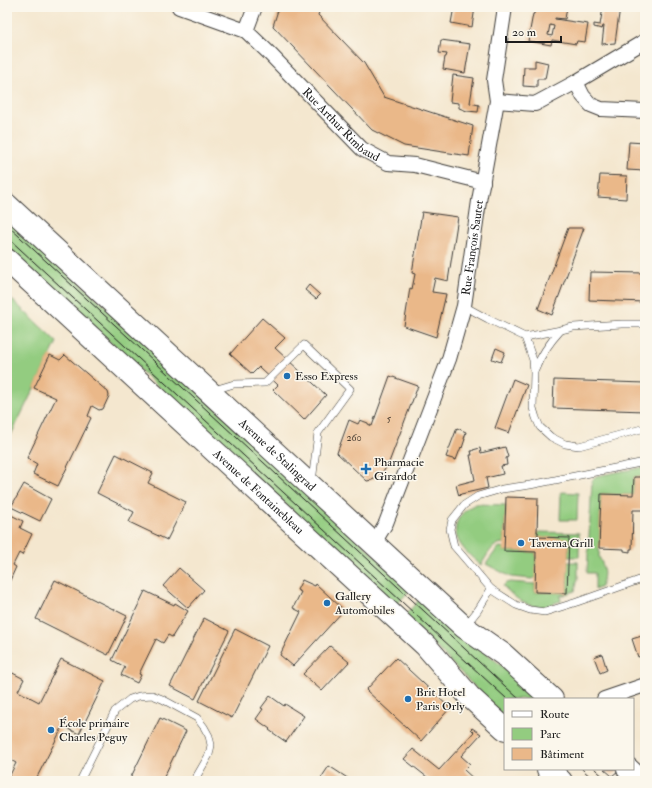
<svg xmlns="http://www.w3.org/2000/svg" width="652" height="788" viewBox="0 0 652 788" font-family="'IM FELL Double Pica',serif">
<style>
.green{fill:#93cc80;stroke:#58744e}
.building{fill:#eab889;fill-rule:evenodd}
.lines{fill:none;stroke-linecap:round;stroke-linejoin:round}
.lane-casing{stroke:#3c3a37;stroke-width:8}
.street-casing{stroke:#3c3a37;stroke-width:16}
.primary-casing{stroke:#3c3a37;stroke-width:24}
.lane{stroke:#fff;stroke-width:7}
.street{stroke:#fff;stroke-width:14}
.primary{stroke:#fff;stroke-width:22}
.tram{stroke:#1c1c1c;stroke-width:1}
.poi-dot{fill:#1f6fb2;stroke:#fbf7ec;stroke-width:1.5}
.labels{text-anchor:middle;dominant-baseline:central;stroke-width:3;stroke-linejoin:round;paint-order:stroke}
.number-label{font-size:10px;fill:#504337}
.street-label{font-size:12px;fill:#1c1c1c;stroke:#fbf7ec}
.poi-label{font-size:12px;fill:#1c1c1c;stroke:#fbf7ec;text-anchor:start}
</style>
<rect width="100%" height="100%" fill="#fbf7ec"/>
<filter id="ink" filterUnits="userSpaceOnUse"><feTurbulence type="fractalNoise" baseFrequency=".025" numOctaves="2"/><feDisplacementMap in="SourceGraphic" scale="8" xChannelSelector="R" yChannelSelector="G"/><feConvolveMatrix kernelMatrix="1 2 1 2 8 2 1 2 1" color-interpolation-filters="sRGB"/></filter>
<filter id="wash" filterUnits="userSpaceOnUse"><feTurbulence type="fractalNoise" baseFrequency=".012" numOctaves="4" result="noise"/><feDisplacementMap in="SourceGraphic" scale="16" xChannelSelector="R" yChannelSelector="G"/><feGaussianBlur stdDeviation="0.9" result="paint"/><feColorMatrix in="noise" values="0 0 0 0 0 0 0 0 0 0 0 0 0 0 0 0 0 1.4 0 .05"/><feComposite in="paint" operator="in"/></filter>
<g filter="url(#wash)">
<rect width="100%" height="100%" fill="#f4e7cf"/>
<g class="green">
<polygon points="7,215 411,589 395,606 7,247"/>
<polygon points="7,295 57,342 7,443"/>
<path d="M645,467V477H634L633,495L601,494L599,557C605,567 605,576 601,587L595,590V573H587L592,481L596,476Z"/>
<polygon points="561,492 578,493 577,520 560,520"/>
<path d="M476,504L506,505L504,543C492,543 487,556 481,565C474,559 466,553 461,545C449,528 459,511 476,504Z"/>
<polygon points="538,532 579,533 579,557 568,557 569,539 537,537 537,536 538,535"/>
<polygon points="500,547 504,548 504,551 536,552 536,577 532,579 511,577 486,564 497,549"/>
<path d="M568,562H578V578L575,591L560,596L561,601C556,602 551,605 546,606C527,609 515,598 503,586L506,583L510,582L535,584V592L567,593Z"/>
<polygon points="421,598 541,699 505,699 505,718 405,615"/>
</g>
<g id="blocks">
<g class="building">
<polygon points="279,7 321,7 318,15 364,63 384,97 473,126 469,156 404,146 372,130 273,26"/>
<polygon points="454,7 475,7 472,27 451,23"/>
<path d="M535,7H567L565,19L555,18V19L588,24L585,42L577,41L576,44L552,40L551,45L528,41L533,14H534ZM550,25L554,26L552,36L548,35Z"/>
<polygon points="603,7 620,7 615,43 602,44 604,26 603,26 602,29 594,27 594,24 600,25"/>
<polygon points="441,40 470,44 465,73 443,69 445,57 446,57 447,54 439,53"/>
<polygon points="535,60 548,63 545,79 537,79 537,87 523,86 524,67 535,67"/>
<polygon points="453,75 474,78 470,103 479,105 478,112 467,111 459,108 459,103 450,102"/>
<polygon points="629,142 645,143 645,171 627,170"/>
<polygon points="600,175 627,176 626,199 598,197"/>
<polygon points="422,212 458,217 448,281 435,278 432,292 446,294 436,337 404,326 410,288 412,289 415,274 412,273"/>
<polygon points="568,228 584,228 552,315 538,309"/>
<polygon points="590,272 645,273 645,302 589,300"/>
<polygon points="309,285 320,295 316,299 305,290"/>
<polygon points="262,318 285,338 275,348 326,395 304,420 273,390 278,385 259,367 252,374 230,354"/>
<polygon points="496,348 505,352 501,362 492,359"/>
<polygon points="50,355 60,360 65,355 108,392 109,396 103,409 99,410 92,406 88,416 91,418 58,486 33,474 37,464 27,458 56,398 34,388"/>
<polygon points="390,376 418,386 388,465 380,476 372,480 367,481 337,453 349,420 358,424 360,420 368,423 368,424 372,426"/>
<polygon points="513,379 527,385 509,433 495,428"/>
<polygon points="554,380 645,383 645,411 553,408"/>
<polygon points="457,428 466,432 464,439 465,439 462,448 461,447 456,460 446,457"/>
<polygon points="505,447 508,457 506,458 507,465 501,466 503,474 486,478 488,488 461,494 459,496 456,485 475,480 470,455 472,455 471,451 473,451 473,450 480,448 481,453"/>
<polygon points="116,454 153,473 148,483 186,502 167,540 129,522 134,512 97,493"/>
<polygon points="634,477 645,477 645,510 633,510 632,549 630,549 630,552 624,551 624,549 599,548 601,494 633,495"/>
<polygon points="24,484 51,499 40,521 11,507"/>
<polygon points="506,497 538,498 537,532 538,532 538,535 536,537 569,538 567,593 535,592 536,552 504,551"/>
<polygon points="7,513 23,521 20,528 32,534 22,555 19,553 13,565 16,567 7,587"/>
<polygon points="179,568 204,590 188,608 163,586"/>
<polygon points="55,580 127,616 108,655 36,619"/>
<polygon points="302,580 315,586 316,584 344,610 293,666 280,655 301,612 293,608 301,592 297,590"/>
<polygon points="145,591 174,605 175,603 188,611 172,637 168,635 163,643 156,639 139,674 141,675 137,683 121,675 125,667 112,660"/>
<polygon points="204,618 229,631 195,699 170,686"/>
<polygon points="235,629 268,646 232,718 199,701"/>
<polygon points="645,635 645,655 638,657 632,639"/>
<polygon points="330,646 349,662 322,691 303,674"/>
<polygon points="602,654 607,670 600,673 594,657"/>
<polygon points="396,658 450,708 421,741 366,690"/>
<polygon points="61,659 105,681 79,734 63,726 35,781 7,781 16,763 7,758 7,670 24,679 18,691 39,702"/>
<polygon points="270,696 284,706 285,704 304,716 286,742 269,730 270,729 256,719 263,709 261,708"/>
<polygon points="160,718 186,731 162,781 129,781"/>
<polygon points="472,728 481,734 461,756 470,764 464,770 476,781 432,781 404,759 413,749 439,770 474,732 471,729"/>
<polygon points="329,766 352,781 319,781"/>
<polygon points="604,769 616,769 618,771 612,776"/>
</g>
</g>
</g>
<g filter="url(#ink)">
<use href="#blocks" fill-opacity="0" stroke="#3c3a37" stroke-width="1"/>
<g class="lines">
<defs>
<g id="lane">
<polyline points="464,306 488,319 525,337"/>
<polyline points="645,324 622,324 573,327 561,330 525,337 533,360 534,373 533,408 536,418 540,427 551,437 565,444 579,446 645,428"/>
<path d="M535,370C541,354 550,342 561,330"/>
<polyline points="214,390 234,384 265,383 304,345 350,389 318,433 312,482"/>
<polyline points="645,462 530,485 502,489 478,496 464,505 452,520 450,529 454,546 491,589 516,605 530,610 545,612 577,602 645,578"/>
<polyline points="466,625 478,610 491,589"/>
<polyline points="80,781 115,711 130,699 139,696 152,695 162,699 197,718 204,727 209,736 211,745 209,755 194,781"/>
</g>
<g id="street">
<path id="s1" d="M179,7L246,31L268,52L362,149L388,163L415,165L483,182"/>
<polyline points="246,31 255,7"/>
<polyline points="576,82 583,96 591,105 601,109 645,111"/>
<polyline points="497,101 535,104 576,82 645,41"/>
<path id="s2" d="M374,543L386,523L416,445L449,359L464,306L479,201L497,101L494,80L505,7"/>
<polyline points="604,699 645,685"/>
</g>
<g id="primary">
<path id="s3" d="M7,205L464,627L504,655L552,699"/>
<path id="s4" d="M7,260L426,646L469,696L505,729"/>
<polyline points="548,769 561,781"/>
<polyline points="628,769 641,781"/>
</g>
</defs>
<use href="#lane" class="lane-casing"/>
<use href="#street" class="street-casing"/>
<use href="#primary" class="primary-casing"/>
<use href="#lane" class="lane"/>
<use href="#street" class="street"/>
<use href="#primary" class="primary"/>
<g class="tram">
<polyline points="7,225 519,699"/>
<polyline points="7,237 507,699"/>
<polyline points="582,769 595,781"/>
<polyline points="595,769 608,781"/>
</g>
</g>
</g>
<g class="poi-dot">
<circle cx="287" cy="376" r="4"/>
<path d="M364 463h4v4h4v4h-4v4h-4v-4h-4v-4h4z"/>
<circle cx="521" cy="543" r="4"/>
<circle cx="327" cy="603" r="4"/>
<circle cx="408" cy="699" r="4"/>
<circle cx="51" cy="730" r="4"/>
</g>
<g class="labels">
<g class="number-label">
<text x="389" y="419">5</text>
<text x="354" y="438">260</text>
</g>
<g class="street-label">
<text stroke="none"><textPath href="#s1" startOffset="205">Rue Arthur Rimbaud</textPath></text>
<text stroke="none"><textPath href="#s2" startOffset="313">Rue François Sautet</textPath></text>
<text stroke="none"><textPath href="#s3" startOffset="368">Avenue de Stalingrad</textPath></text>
<text stroke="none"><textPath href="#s4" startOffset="342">Avenue de Fontainebleau</textPath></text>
</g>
<g class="poi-label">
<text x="295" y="376">Esso Express</text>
<text x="374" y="462">Pharmacie<tspan x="374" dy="14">Girardot</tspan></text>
<text x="529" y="543">Taverna Grill</text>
<text x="335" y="596">Gallery<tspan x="335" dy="14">Automobiles</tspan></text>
<text x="416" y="692">Brit Hotel<tspan x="416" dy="14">Paris Orly</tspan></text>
<text x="59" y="723">École primaire<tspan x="59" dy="14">Charles Peguy</tspan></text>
</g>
</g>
<rect width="652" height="788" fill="none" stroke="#fbf7ec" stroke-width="24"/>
<rect x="504" y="698" width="130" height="72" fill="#fbf7ec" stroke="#a29f99"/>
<rect x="512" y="711" width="20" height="6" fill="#ffffff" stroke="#a29f99"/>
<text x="540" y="718" font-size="12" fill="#1c1c1c">Route</text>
<rect x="512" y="728" width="20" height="12" fill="#93cc80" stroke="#a29f99"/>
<text x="540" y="738" font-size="12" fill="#1c1c1c">Parc</text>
<rect x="512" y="748" width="20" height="12" fill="#eab889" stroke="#a29f99"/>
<text x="540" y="758" font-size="12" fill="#1c1c1c">Bâtiment</text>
<path d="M506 36v6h55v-6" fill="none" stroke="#1c1c1c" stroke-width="2"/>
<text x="512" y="36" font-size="12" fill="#1c1c1c" stroke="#fbf7ec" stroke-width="3" paint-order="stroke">20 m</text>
</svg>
